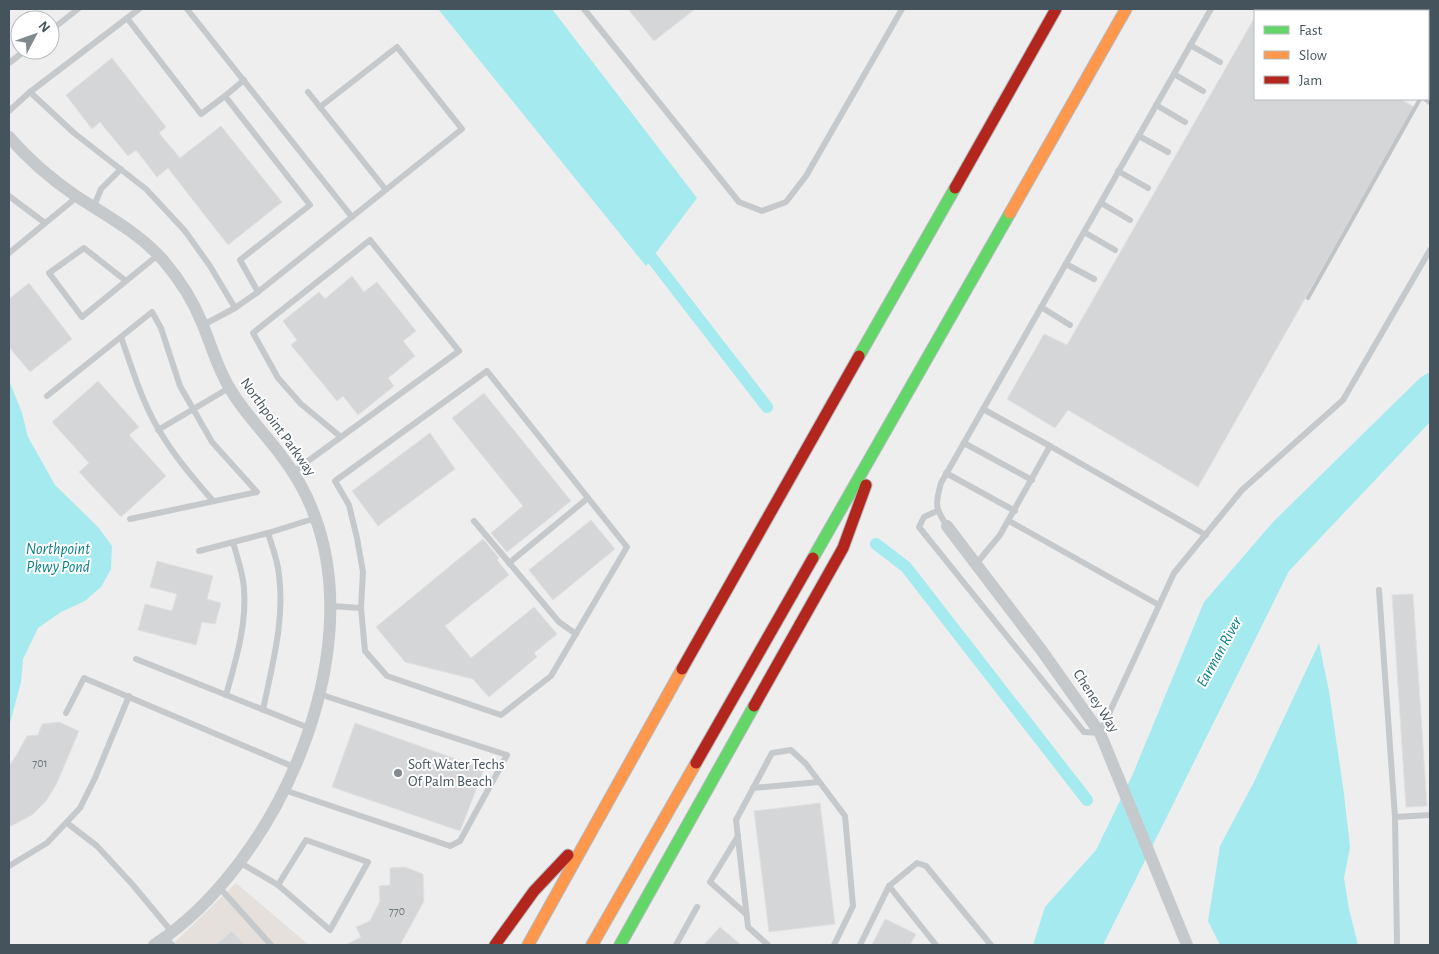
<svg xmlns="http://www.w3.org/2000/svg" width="1439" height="954" viewBox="0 0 1439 954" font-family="'Alegreya Sans',sans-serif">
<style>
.commercial{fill:#e5e0db}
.water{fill:#a4eaef}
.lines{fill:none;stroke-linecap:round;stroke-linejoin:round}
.canal{stroke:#a4eaef;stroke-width:12}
.building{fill:#d5d6d7;stroke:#e0e0e1}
.fast-casing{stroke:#b3babe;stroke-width:13}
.slow-casing{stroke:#b3babe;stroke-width:13}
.jam-casing{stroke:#b3babe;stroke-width:13}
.lane{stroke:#c5c9cc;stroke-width:6}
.street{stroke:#c5c9cc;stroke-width:12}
.fast{stroke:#63d668;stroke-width:11}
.slow{stroke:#ff974d;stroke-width:11}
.jam{stroke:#b3261e;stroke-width:11}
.rail{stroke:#c1c4c6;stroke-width:4}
.poi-dot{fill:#808a8f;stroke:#fff;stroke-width:2}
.labels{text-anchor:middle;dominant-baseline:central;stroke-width:4;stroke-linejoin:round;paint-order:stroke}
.number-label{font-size:12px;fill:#6a767c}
.street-label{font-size:15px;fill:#45545c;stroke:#fff}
.poi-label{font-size:15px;fill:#45545c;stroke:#fff;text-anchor:start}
.water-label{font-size:16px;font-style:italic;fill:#097f87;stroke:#fff}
</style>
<rect width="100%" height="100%" fill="#efeeee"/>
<polygon class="commercial" points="236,883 309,945 172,945"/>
<g class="water">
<polygon points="438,9 552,9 697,198 646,266"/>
<polygon points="1319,9 1411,9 1411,11 1324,11"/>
<polygon points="1430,372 1430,422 1289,571 1103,945 1033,945 1045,907 1096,850 1132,776 1204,602 1274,521 1421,377"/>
<polygon points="9,380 22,413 28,437 55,485 98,527 112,546 111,569 101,587 85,601 61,612 38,628 23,659 21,682 9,727"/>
<polygon points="1319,643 1329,691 1344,794 1350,847 1344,878 1349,909 1358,945 1220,945 1208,921 1220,846 1254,782"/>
</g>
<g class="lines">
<g class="canal">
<polyline points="641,244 767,407"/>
<polyline points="876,544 906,567 1087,800"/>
</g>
</g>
<g class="building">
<polygon points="628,9 695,9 654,41"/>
<polygon points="1255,17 1255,99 1400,99 1414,107 1198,487 1068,410 1055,428 1007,399 1044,334 1067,345"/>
<polygon points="112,58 166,127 159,133 180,158 221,126 282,202 228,245 168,168 157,177 136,150 128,156 100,122 92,129 66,95"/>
<polygon points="352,276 364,292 377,282 416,331 403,341 415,356 388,378 394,386 358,415 343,396 337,401 291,345 297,340 283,321 319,292 325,299"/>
<polygon points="29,283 72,339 30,372 9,347 9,299"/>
<polygon points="98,381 139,427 129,435 166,476 121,517 79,472 89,463 52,422"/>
<polygon points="484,393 571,501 507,552 491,533 523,506 452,418"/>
<polygon points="430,433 455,469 378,526 352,491"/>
<polygon points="591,520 615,549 553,600 529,570"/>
<polygon points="483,539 499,558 497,560 509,575 445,626 471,658 534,607 557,634 534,653 537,657 489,697 473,679 405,662 376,627"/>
<polygon points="157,561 213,576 207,599 221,603 215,624 202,622 196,645 138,630 145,604 172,611 177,594 150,587"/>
<polygon points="1413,594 1427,806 1406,807 1392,595"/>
<polygon points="59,722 79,731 56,785 46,801 32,815 9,827 9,766 16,756 27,736 38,735 42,724"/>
<polygon points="355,723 484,769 460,831 332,787"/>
<polygon points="820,803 835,924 769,932 754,811"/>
<polygon points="405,867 423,874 424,901 400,945 346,945 361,937 356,927 370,921 380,901 379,886 390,885 390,868"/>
<polygon points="885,919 916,934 910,945 872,945"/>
<polygon points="720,927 741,945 704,945"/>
<polygon points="232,931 245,945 216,945"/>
</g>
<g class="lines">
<defs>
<g id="fast">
<polyline points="859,356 955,188"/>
<polyline points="813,558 1010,213"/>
<polyline points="620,945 754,706"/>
</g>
<g id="slow">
<polyline points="1010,213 1126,9"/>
<polyline points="528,945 682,669"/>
<polyline points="592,945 696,763"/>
</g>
<g id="jam">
<polyline points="955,188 1056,9"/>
<polyline points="682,669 859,356"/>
<polyline points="754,706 843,548 866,485"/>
<polyline points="696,763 813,558"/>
<polyline points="495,945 534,891 568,855"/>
</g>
</defs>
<use href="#fast" class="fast-casing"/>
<use href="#slow" class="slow-casing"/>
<use href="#jam" class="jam-casing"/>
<g class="lane">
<polyline points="139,9 30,92 74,133 146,189 185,231 210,266 235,308 258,292"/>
<polyline points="187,9 352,217"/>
<polyline points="584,9 739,202 762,211 786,202 806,176 902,9"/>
<polyline points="1273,9 1278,11"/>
<path d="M127,18L201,114L225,96L310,205L240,260L258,292C326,238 394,183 462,129L397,47L320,107L386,190"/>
<polyline points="50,31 78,9"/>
<polyline points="1190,45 1220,62"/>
<polyline points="9,63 26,50"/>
<polyline points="1174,74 1203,91"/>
<polyline points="308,92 320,107"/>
<polyline points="225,96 244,80"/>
<polyline points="1426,99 1430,102"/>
<polyline points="1156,105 1185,122"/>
<polyline points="9,111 30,92"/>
<polyline points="1139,136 1168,152"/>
<polyline points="1118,171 1148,188"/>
<polyline points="9,196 45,223"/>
<polyline points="1101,203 1130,220"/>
<polyline points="94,206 101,189 121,169"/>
<polyline points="1084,232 1115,250"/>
<polyline points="9,253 77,197"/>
<polyline points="1066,264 1094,279"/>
<polyline points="126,281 84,248 49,273 82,317 158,255"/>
<polyline points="1041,307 1070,325"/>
<polyline points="203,325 235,308"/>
<path d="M121,337C132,368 142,402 159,430C174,456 194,479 213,501"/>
<polyline points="47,396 152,312 161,328 180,386 212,442 257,492 130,519"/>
<polyline points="983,409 1050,446"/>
<polyline points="158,430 229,388"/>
<polyline points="964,443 1032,480"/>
<polyline points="293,472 459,351 370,240 253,333 278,378 301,404 341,437"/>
<polyline points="946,473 1015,511"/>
<polyline points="937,511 924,517 919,527 1084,732 1100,733 1174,573 1242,490 1343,400 1430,250"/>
<polyline points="474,521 559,622 576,634"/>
<polyline points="1009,521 1159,605"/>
<path d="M947,526C935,508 935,504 941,483L1211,9"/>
<polyline points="268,533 316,518"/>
<path d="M199,551L268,533C272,546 278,561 279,575C285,620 272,665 263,710"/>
<polyline points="509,563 588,498"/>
<polyline points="976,564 1000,535 1050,446 1206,535"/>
<polyline points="1379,590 1395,817"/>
<polyline points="331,606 361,608 365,651 387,676 501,715 551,676 627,547 487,371 335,481 349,505 357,538 363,572 361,608"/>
<polyline points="136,659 309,728"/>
<path d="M226,695C236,660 247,624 244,588C243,573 237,557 233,542"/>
<polyline points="66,713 84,678 294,767"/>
<polyline points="753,788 819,782"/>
<polyline points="284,790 450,846 460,841 507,755 319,694"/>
<polyline points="67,823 97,846 132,884 172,932"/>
<polyline points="738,836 710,882 746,914"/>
<polyline points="239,862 278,885 330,930 368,862 306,840 278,885"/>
<polyline points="9,866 47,843 80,808 95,778 129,696"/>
<polyline points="889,886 917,863 926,866 991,945"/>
<polyline points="219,887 271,945"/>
<polyline points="166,938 172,945"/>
<polyline points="676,945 697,907"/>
<polyline points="768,945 748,927 736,820 772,753 791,750 806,764 845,816 853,906 834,945"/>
<polyline points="860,945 889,886 936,945"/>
<polyline points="1397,945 1395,817 1430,815"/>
</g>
<g class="street">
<path d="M9,137C29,160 51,179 76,196C107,216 138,232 163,260C179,279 193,300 202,323C211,344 217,367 229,387C243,412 263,431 280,454C294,472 306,492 314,514C369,657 277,864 154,945"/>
<polyline points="947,526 1042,651 1100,733 1187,945"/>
</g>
<use href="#fast" class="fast"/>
<use href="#slow" class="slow"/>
<use href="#jam" class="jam"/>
<g class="rail">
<polyline points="1428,85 1430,80"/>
<polyline points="1308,298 1420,99"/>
</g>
</g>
<circle class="poi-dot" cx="398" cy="773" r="5"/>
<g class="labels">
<g class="number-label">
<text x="40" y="763">701</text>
<text x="397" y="911">770</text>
</g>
<g class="street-label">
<text transform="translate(278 427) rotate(54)">Northpoint Parkway</text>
<text transform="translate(1096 701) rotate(57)">Cheney Way</text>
</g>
<g class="poi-label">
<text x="408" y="764">Soft Water Techs<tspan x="408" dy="17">Of Palm Beach</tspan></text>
</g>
<g class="water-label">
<text x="58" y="549">Northpoint<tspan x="58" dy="18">Pkwy Pond</tspan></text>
<text transform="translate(1219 652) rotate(-61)">Earman River</text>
</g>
</g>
<rect width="1439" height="954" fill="none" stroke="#45545c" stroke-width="20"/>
<rect x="1254" y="10" width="175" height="90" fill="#ffffff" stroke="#b5bbbe"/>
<rect x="1264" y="26" width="25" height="8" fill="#63d668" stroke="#b5bbbe"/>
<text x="1299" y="35" font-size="15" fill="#45545c">Fast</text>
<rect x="1264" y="51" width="25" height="8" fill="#ff974d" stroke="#b5bbbe"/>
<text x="1299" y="60" font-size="15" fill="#45545c">Slow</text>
<rect x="1264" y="76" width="25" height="8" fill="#b3261e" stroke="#b5bbbe"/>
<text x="1299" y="85" font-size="15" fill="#45545c">Jam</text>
<g transform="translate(35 35) rotate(49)"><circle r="24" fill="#ffffff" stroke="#b5bbbe"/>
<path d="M0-4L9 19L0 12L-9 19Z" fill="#808a8f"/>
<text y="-8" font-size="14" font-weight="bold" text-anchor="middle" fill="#45545c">N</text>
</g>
</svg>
